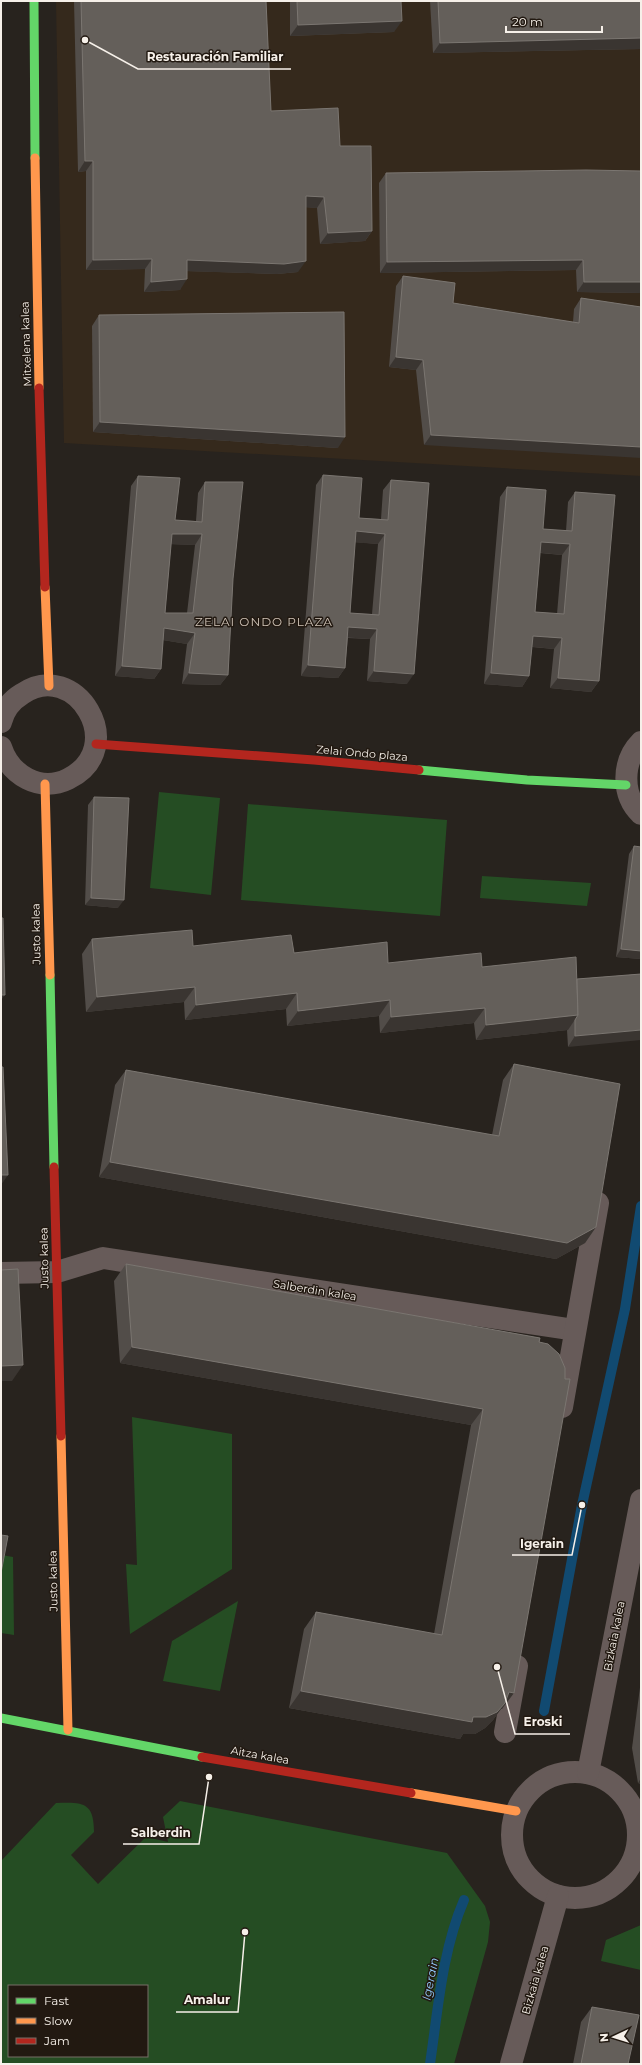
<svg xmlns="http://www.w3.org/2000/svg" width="642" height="2065" viewBox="0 0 642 2065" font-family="Montserrat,sans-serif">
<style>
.built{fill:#35291c}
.green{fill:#254d23;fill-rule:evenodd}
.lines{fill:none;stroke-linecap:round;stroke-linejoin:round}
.stream{stroke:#114a71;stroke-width:10}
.street{stroke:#675b59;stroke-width:22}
.fast{stroke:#63d668;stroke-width:9}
.slow{stroke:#ff974d;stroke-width:9}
.jam{stroke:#b3261e;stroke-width:9}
.wall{fill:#524d49;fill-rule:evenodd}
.shaded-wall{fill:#3a3531}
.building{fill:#645f5a;stroke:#7b7671;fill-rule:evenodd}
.labels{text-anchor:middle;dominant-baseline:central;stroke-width:3;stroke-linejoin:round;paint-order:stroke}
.street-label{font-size:11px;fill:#f6f0e9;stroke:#221911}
.neighbourhood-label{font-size:12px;letter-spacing:1px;fill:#d0c4b8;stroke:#221911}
.water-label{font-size:12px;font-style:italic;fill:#94ccfb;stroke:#221911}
.leader{fill:none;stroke:#f6f0e9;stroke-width:1.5}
.callout-dot{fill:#f6f0e9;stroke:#221911;stroke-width:1.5}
.callout-label{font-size:12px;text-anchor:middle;font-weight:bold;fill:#f6f0e9;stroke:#221911;stroke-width:3;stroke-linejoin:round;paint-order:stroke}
</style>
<rect width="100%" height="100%" fill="#28231e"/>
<polygon class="built" points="56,1 641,1 641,476 64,443"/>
<g class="green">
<polygon points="159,792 220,798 211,895 150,888"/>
<polygon points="248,804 447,820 440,916 241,900"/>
<polygon points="482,876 591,883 587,906 480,898"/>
<polygon points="132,1417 232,1434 232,1569 130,1634 126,1564 137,1565"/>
<polygon points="2,1555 13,1557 14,1635 1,1633"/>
<polygon points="238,1601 220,1691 163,1681 172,1641"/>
<path d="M180,1801L447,1853L485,1906L490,1922L488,1942L454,2064H1V1861L56,1803C83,1802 94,1802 94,1832L71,1855L98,1884L146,1837L168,1842L163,1817ZM9,1986H147V2056H9Z"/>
<polygon points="641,1925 641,1970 601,1961 606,1940"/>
</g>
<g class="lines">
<g class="stream">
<polyline points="544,1711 582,1505 625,1309 641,1206"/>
<path d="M430,2064C438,2010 442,1951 464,1900"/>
</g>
<g class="street">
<path d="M1,722C4,710 12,700 22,694C75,657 131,748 68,779C40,793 10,775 1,747"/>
<path d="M641,742C622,761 621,795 641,814"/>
<polyline points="1,1273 57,1272 103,1258 575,1330"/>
<polyline points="562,1407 598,1203"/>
<polyline points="505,1732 517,1666"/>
<circle cx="575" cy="1835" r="63"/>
<polyline points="588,1773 641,1500"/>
<polyline points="511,2064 558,1896"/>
</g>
<g class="fast">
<polyline points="34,1 35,158"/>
<polyline points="419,770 527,780 626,785"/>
<polyline points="50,975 54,1167"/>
<polyline points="1,1718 202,1757"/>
</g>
<g class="slow">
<polyline points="35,158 39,388"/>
<polyline points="45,587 49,686"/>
<polyline points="45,784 50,975"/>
<polyline points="61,1436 68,1730"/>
<polyline points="411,1793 516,1811"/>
</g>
<g class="jam">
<polyline points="39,388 45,587"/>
<polyline points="96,744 314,760 419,770"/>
<polyline points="54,1167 61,1436"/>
<polyline points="202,1757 411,1793"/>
</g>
</g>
<g class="wall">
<polygon points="74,1 266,1 271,111 340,146 372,231 365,241 320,244 317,208 306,207 298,272 277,274 187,271 180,290 144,292 145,269 86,270 86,171 78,172"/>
<polygon points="290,1 401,1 394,32 290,36"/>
<polygon points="430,1 641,1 641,49 433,53"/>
<polygon points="641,171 641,293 577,292 576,270 380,273 379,183 386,173"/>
<polygon points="403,276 453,303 573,322 574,309 581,298 641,307 424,445 416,370 389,367 396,286"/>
<polygon points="99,315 338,448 93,432 92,326"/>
<path d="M323,475L359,518L381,519L383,490L391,480L407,684L367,681L370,639L348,638L345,668L338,678L301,676L316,485ZM355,542L378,544L372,614L350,613Z"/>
<path d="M138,476L175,520L196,521L198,493L205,482L233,579L228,675L220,685L182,684L187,644L163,640L161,669L154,679L115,676L131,486ZM171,544L195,545L187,613H165Z"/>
<path d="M507,487L543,529L566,531L568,502L575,492L599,681L591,692L550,688L554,649L532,647L529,676L522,687L484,684L500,497ZM540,553L562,555L557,614L535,612Z"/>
<polygon points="94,797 118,908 85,905 88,805"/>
<polygon points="634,846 641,959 616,957 629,854"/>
<polygon points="92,939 294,953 388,963 482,967 577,979 641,974 568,1047 567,1030 476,1040 474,1023 380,1033 379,1016 287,1026 286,1009 185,1020 184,1002 86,1012 82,954"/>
<polygon points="514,1064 596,1227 585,1243 556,1259 99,1177 115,1085 126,1070 492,1135 503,1080"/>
<polygon points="126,1264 540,1338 502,1709 501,1709 493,1720 485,1728 475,1734 463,1734 460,1739 289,1708 304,1629 316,1612 434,1634 471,1425 120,1363 114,1281"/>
<polygon points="641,1680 641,1784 638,1783 632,1748"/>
<polygon points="592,2007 628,2064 573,2064 581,2022"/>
</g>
<g class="shaded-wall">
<polygon points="402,21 394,32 290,36 298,25"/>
<polygon points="641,38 641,49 433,53 440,43"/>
<polygon points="85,161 93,161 86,171 78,172"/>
<polygon points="306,196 324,197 317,208 299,207"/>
<polygon points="372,231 365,241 320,244 328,233"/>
<polygon points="152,259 145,269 86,270 93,260"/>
<polygon points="187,260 306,261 298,272 277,274 180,271"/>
<polygon points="583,260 576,270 380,273 387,262"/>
<polygon points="187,279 180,290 144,292 151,282"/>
<polygon points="584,282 641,282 641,293 577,292"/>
<polygon points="396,357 423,360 416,370 389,367"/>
<polygon points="100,422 345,437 338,448 93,432"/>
<polygon points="431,435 641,447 641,458 424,445"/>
<polygon points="356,531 385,534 378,544 349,542"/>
<polygon points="172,534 202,534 195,545 164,544"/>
<polygon points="541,542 570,544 562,555 534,552"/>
<polygon points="348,627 377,629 370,639 341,637"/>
<polygon points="164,628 195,633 187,644 157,639"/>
<polygon points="533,636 562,638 554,649 525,646"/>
<polygon points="308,665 345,668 338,678 301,676"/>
<polygon points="122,666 161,669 154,679 115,676"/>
<polygon points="374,671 414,674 407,684 367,681"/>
<polygon points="189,673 228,675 220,685 182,684"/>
<polygon points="491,673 529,676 522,687 484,684"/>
<polygon points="558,678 599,681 591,692 550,688"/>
<polygon points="91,898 124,900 118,908 85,905"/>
<polygon points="621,949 641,951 641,959 616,957"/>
<polygon points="195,987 184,1002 86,1012 97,997"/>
<polygon points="297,993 286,1009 185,1020 196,1005"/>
<polygon points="1,995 5,995 1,1000"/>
<polygon points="390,1000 379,1016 287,1026 298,1011"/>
<polygon points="485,1008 474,1023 380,1033 391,1017"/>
<polygon points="578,1015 568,1030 476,1040 486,1025"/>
<polygon points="641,1030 641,1040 568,1047 575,1036"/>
<polygon points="110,1162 596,1227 585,1243 556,1259 99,1177"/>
<polygon points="1,1175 8,1175 1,1185"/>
<polygon points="132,1347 483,1409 471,1425 120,1363"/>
<polygon points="23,1365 12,1381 1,1381 1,1366"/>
<polygon points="301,1691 509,1692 514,1693 502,1709 501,1709 493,1720 485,1728 475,1734 463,1734 460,1739 289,1708"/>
<polygon points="641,1778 641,1784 638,1783"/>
</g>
<g class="building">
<polygon points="81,1 266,1 271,111 338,108 340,146 371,146 372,231 328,233 324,197 306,196 306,261 284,264 187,260 187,279 151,282 152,259 93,260 93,161 85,161"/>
<polygon points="297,1 401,1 402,21 298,25"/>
<polygon points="438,1 641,1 641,38 440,43"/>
<polygon points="586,170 641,171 641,282 584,282 583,260 387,262 386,173"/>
<polygon points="403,276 455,283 453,303 579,323 581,298 641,307 641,447 431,435 423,360 396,357"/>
<polygon points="344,312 345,437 100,422 99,315"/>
<path d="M323,475L362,478L359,518L388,520L391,480L429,483L414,674L374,671L377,629L348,627L345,668L308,665ZM356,531L385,534L379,615L350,613Z"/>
<path d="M138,476L180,478L175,520L202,522L205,482H243L233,579L228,675L189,673L195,633L164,628L161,669L122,666ZM172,534H202L193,613H165Z"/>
<path d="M507,487L546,490L543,529L572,531L575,492L615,495L599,681L558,678L562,638L533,636L529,676L491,673ZM541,542L570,544L564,614L535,612Z"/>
<polygon points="94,797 129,798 124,900 91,898"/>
<polygon points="634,846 641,847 641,951 621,949"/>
<polygon points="1,918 3,918 5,995 1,995"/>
<polygon points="192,930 193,946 291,935 294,953 387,942 388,963 481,953 482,967 576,957 578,1015 486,1025 485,1008 391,1017 390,1000 298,1011 297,993 196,1005 195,987 97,997 92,939"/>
<polygon points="641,974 641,1030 575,1036 575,1020 578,1015 577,979"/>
<polygon points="514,1064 620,1084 596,1227 567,1243 110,1162 126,1070 499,1136"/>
<polygon points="1,1067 3,1067 8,1175 1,1175"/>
<polygon points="126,1264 540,1338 539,1342 548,1344 559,1354 565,1368 565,1379 570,1379 514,1693 509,1692 505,1703 497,1712 486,1717 473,1717 472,1722 301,1691 316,1612 442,1635 483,1409 132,1347"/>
<polygon points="18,1269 23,1365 1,1366 1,1270"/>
<polygon points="1,1535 8,1536 1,1573"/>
<polygon points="592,2007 639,2015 628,2064 581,2064"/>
</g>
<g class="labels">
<g class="street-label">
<text transform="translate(26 344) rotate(-92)">Mitxelena kalea</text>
<text transform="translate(362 753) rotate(5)">Zelai Ondo plaza</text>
<text transform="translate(36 934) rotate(-91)">Justo kalea</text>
<text transform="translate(44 1258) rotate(-91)">Justo kalea</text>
<text transform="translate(315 1290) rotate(9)">Salberdin kalea</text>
<text transform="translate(53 1581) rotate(-91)">Justo kalea</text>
<text transform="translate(614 1636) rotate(-79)">Bizkaia kalea</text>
<text transform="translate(260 1755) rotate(10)">Aitza kalea</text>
<text transform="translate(535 1980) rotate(-74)">Bizkaia kalea</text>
</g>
<g class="neighbourhood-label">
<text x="264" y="621">ZELAI ONDO PLAZA</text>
</g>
<g class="water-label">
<text transform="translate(430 1979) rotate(-79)">Igerain</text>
</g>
</g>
<path class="leader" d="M85 40L138 69H291M582 1505L572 1555H512M497 1667L515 1734H570M209 1777L199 1844H123M245 1932L238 2012H176"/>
<g class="callout-dot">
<circle cx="85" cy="40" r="4"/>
<circle cx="582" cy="1505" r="4"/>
<circle cx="497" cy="1667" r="4"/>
<circle cx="209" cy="1777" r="4"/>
<circle cx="245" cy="1932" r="4"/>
</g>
<g class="callout-label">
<text x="215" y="61">Restauración Familiar</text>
<text x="542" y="1548">Igerain</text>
<text x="543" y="1726">Eroski</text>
<text x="161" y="1837">Salberdin</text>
<text x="207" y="2004">Amalur</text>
</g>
<rect width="642" height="2065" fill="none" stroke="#f6f0e9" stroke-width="4"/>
<rect x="8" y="1985" width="140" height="72" fill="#221911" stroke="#776f67"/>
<rect x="16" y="1998" width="20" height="6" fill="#63d668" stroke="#776f67"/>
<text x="44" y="2005" font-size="12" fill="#f6f0e9">Fast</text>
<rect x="16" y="2018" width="20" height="6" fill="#ff974d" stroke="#776f67"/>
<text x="44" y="2025" font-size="12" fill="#f6f0e9">Slow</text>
<rect x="16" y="2038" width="20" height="6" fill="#b3261e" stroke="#776f67"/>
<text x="44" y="2045" font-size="12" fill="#f6f0e9">Jam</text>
<g transform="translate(614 2037) rotate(266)" stroke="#221911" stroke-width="3" paint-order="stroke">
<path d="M0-3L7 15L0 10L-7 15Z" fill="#f6f0e9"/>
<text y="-6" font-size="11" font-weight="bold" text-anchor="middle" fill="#f6f0e9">N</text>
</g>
<path d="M506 26v6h96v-6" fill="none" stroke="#f6f0e9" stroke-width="2"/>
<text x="512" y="26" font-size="12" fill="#f6f0e9" stroke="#221911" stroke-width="3" paint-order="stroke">20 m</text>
</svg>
